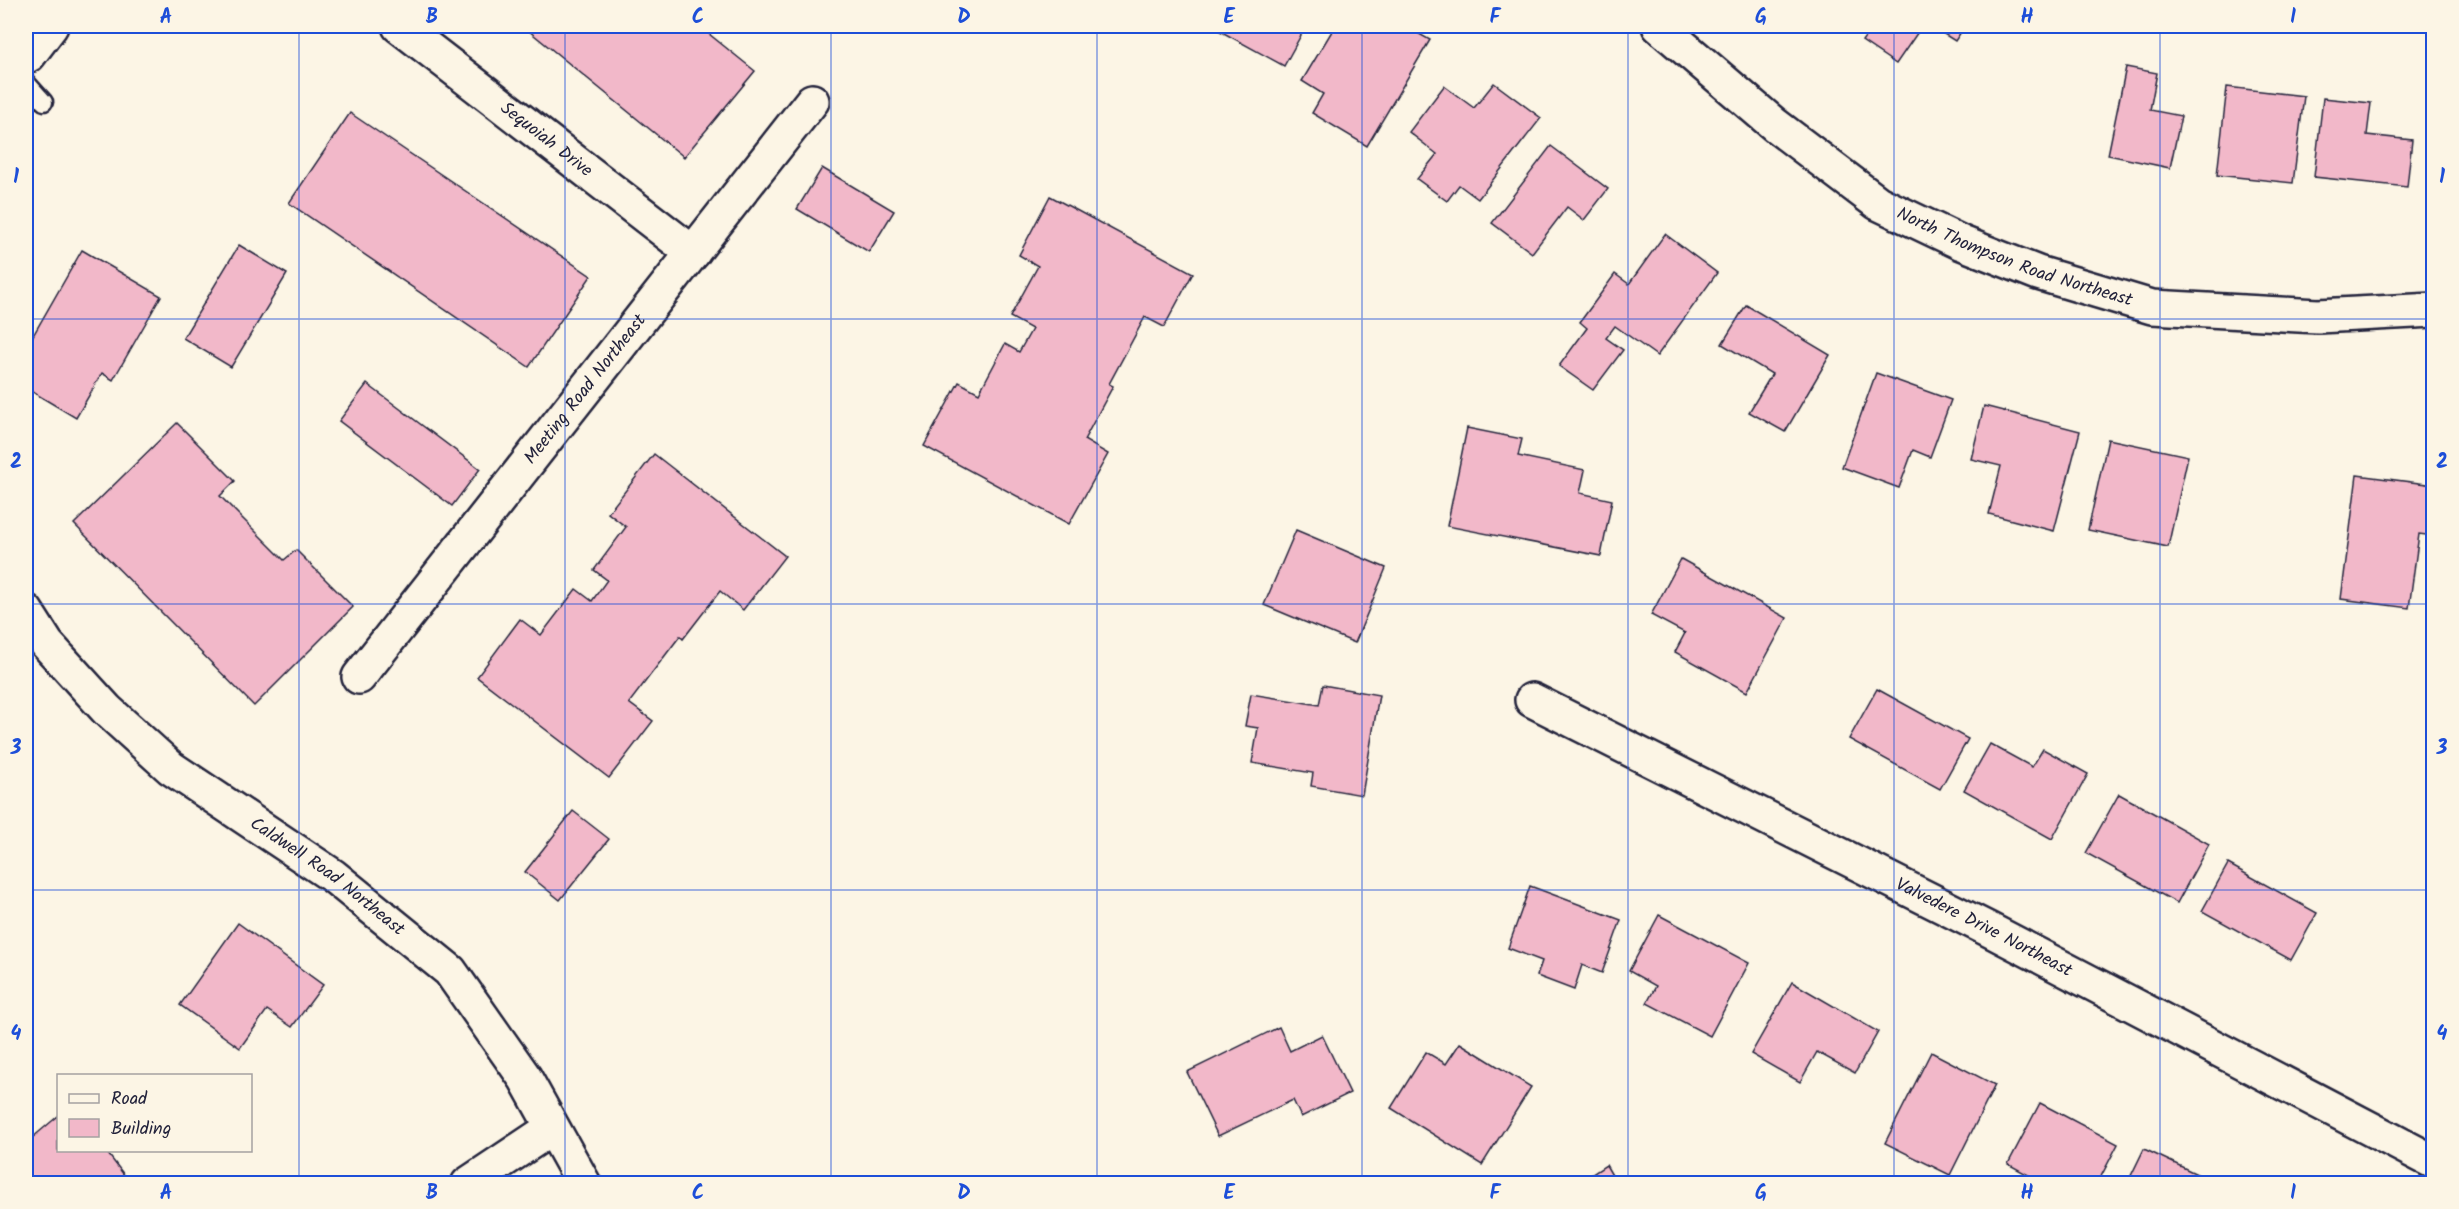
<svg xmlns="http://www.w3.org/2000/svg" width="2459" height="1209" viewBox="0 0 2459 1209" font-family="Kalam,sans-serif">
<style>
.building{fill:#f2b8c9;stroke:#22223b;stroke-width:1.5}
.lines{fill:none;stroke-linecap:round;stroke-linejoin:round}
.service-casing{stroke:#22223b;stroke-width:21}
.minor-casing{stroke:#22223b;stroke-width:38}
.service{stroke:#fcf5e5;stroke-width:16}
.minor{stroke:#fcf5e5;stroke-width:33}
.grid{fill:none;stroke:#1d4ed8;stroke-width:1.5;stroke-opacity:0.55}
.labels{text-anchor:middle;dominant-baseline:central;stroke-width:4.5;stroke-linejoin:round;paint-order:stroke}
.street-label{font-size:18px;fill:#22223b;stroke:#fcf5e5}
.neatline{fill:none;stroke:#1d4ed8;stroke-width:2}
.grid-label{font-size:20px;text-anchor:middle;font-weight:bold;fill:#1d4ed8}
</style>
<rect width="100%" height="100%" fill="#fcf5e5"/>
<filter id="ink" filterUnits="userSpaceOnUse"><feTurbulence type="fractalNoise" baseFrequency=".0167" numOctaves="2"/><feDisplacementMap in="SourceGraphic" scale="12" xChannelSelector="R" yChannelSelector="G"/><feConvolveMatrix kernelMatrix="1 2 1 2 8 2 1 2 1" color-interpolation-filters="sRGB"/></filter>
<g filter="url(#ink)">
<g class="building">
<polygon points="523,26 699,26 755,71 684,157"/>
<polygon points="1211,26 1306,26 1284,66"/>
<polygon points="1335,26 1405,26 1430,40 1367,146 1312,113 1323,94 1302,81"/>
<polygon points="1873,26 1922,26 1896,64 1862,41"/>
<polygon points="1931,26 1965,26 1955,41"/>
<polygon points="2126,67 2157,73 2150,110 2181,116 2170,168 2108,155"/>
<polygon points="1494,83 1541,118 1478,199 1459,185 1447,201 1417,179 1437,154 1409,132 1444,86 1474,108"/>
<polygon points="2227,87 2304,96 2293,183 2217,175"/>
<polygon points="2323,98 2371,103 2367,135 2412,140 2407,187 2314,177"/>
<polygon points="350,113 591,276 529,367 289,203"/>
<polygon points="1551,146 1608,189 1584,220 1567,207 1532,253 1492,223"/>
<polygon points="822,168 894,211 869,252 797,209"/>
<polygon points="1050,196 1193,273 1164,327 1145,317 1109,384 1113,386 1084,440 1108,454 1069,524 924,446 959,382 979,393 1005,344 1019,352 1032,329 1010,317 1038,266 1019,255"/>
<polygon points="1665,234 1717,273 1657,356 1615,326 1606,338 1623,350 1593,390 1559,366 1587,328 1580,322 1615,274 1629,284"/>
<polygon points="239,245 287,274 231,367 183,338"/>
<polygon points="82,250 161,296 113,380 102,373 76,418 26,388 26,348"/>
<polygon points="1746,305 1830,355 1785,432 1749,412 1772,374 1722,344"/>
<polygon points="1876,373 1951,400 1930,457 1913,450 1899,488 1842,467"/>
<polygon points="367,384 480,469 452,506 339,421"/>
<polygon points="1984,406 2080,431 2054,531 1989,514 2001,466 1971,459"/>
<polygon points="177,423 235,481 220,496 284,560 296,550 353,607 254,706 74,524"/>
<polygon points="1467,428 1522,439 1518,456 1585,470 1580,493 1612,500 1601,556 1447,526"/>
<polygon points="2108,439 2188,456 2168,547 2088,530"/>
<polygon points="654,454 785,556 743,610 720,591 683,639 680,636 629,703 653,721 609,778 477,677 520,619 541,635 576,589 592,601 607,580 594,570 626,527 608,513"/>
<polygon points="2357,475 2434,485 2434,536 2419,534 2409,608 2341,599"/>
<polygon points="1296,530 1386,568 1355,643 1264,605"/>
<polygon points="1681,559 1787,618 1747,692 1675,652 1685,633 1651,615"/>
<polygon points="1323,685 1379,695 1362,795 1311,786 1313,773 1252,763 1258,728 1245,726 1251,694 1319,705"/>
<polygon points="1877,689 1968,739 1940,789 1849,739"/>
<polygon points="1990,744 2032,767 2043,749 2088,774 2052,839 1964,790"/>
<polygon points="2119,794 2209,844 2177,903 2086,853"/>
<polygon points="573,811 609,839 560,900 525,872"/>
<polygon points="2228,864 2317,913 2291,960 2202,911"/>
<polygon points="1530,886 1621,920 1602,973 1582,965 1574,990 1537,976 1542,961 1508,948"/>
<polygon points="1659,915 1749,963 1710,1036 1647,1003 1656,986 1629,971"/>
<polygon points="238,923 323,985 292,1027 267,1010 240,1048 180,1005"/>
<polygon points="1792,982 1878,1032 1855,1073 1817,1052 1800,1082 1751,1054"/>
<polygon points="1279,1027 1290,1051 1322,1035 1350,1093 1301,1117 1293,1100 1218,1136 1187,1072"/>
<polygon points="1460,1043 1531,1087 1482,1165 1391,1108 1426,1052 1446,1064"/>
<polygon points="1931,1052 1995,1085 1950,1175 1885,1143"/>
<polygon points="2040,1103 2118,1144 2097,1184 2045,1184 2008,1164"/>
<polygon points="58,1116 58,1150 105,1150 131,1184 26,1184 26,1143"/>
<polygon points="2144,1149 2218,1184 2127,1184"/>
<polygon points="1606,1165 1617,1184 1577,1184"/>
</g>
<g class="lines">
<defs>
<polyline id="service" points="26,82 44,102"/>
<g id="minor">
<path id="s1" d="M399,26L693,253"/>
<path id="s2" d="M1659,26L1775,125L1878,203L1962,243L2038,273L2152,307L2318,316L2434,310"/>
<polyline points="26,56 29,55 51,26"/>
<path id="s3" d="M26,611L47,644L107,710L171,768L333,876L450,971L525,1078L584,1184"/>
<path id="s4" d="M359,677L812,101"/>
<path id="s5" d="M1532,700L1988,929L2434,1162"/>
<polyline points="468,1184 552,1128"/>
</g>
</defs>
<use href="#service" class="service-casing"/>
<use href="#minor" class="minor-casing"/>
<use href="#service" class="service"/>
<use href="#minor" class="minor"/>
</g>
</g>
<path class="grid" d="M299,26V1184M565,26V1184M831,26V1184M1097,26V1184M1362,26V1184M1628,26V1184M1894,26V1184M2160,26V1184M26,319H2434M26,604H2434M26,890H2434"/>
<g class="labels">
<g class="street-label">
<text stroke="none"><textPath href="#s1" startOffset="186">Sequoiah Drive</textPath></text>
<text stroke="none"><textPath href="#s2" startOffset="429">North Thompson Road Northeast</textPath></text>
<text stroke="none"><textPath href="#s4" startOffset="366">Meeting Road Northeast</textPath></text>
<text stroke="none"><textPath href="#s3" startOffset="405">Caldwell Road Northeast</textPath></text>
<text stroke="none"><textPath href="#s5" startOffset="506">Valvedere Drive Northeast</textPath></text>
</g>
</g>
<rect width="2459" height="1209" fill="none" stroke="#fcf5e5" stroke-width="66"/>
<rect x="57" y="1074" width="195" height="78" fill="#fcf5e5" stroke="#a5a1a1" stroke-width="1.5"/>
<rect x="69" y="1094" width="30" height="9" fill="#fcf5e5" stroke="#a5a1a1" stroke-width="1.5"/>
<text x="111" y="1104" font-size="18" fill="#22223b">Road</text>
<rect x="69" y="1119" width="30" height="18" fill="#f2b8c9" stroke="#a5a1a1" stroke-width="1.5"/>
<text x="111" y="1134" font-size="18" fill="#22223b">Building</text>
<rect x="33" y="33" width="2393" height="1143" class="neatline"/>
<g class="grid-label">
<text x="166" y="23">A</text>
<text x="432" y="23">B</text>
<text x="698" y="23">C</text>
<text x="964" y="23">D</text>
<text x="1229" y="23">E</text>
<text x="1495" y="23">F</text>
<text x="1761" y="23">G</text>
<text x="2027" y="23">H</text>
<text x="2293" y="23">I</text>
<text x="16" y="183">1</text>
<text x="2442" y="183">1</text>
<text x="16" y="468">2</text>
<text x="2442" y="468">2</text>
<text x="16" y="754">3</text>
<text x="2442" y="754">3</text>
<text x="16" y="1040">4</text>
<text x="2442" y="1040">4</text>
<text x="166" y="1199">A</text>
<text x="432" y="1199">B</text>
<text x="698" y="1199">C</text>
<text x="964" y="1199">D</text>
<text x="1229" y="1199">E</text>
<text x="1495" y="1199">F</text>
<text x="1761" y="1199">G</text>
<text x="2027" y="1199">H</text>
<text x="2293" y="1199">I</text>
</g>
</svg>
